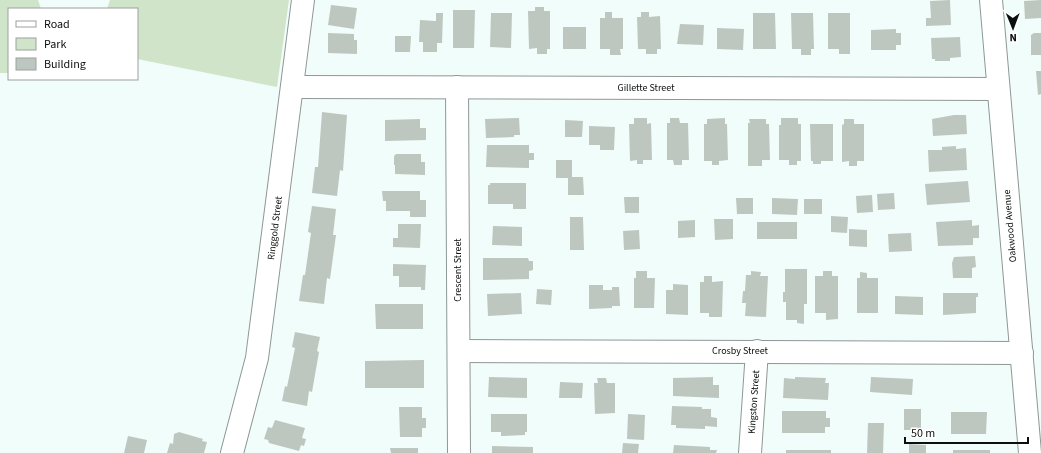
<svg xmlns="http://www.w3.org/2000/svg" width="1041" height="453" viewBox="0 0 1041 453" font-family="'Source Sans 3',sans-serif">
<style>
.green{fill:#d0e4ca}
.building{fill:#bdc7c0}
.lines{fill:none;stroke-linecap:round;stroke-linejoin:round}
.minor-casing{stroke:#8d9895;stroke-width:24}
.minor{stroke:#fff;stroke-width:22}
.labels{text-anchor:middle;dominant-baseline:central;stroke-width:4;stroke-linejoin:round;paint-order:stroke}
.street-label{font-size:10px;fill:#0b0f0e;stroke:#fff}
</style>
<rect width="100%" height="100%" fill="#f1fdfa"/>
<g class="green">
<polygon points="0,0 38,0 41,9 9,9 9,73 0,73"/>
<polygon points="110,0 289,0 277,87 137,59 137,9 107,9"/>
</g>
<g class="building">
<polygon points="950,0 951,25 926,26 926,18 931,18 930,1"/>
<polygon points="1041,0 1041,18 1025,19 1024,1"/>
<polygon points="331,5 357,8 354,29 328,25"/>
<polygon points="535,7 544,7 544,11 550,11 550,49 547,49 547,54 537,54 537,48 529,49 528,11 535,11"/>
<polygon points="453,10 475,10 474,48 453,48"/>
<polygon points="605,12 612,12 612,18 623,18 623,49 620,49 621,55 610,55 610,49 600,49 600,18 605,18"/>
<polygon points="641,12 649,12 649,17 660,16 661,49 657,49 657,54 646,54 646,49 638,49 637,17 641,17"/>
<polygon points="436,13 443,13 442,43 437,43 437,52 423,52 423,42 419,42 420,20 436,21"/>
<polygon points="491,13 512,13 511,48 490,47"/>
<polygon points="753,13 775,13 776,49 753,49"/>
<polygon points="791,13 813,13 814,49 811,49 811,55 801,55 801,49 792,49"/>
<polygon points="828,13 850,13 850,54 839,54 839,49 828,49"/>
<polygon points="680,24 704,25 703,45 677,44"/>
<rect x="563" y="27" width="23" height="22"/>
<polygon points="717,28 744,29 743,50 717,49"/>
<polygon points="896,29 896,33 901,33 901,45 896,45 896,50 871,50 871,30"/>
<polygon points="328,33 354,34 354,40 357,40 357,54 328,53"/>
<polygon points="1034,33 1041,33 1041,55 1031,55 1031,35"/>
<polygon points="395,36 411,36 410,52 395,52"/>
<polygon points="960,37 961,57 950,58 950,61 935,61 935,59 932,59 931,38"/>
<polygon points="1036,71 1041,71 1041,94 1038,95"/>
<polygon points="322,112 347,115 343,171 340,170 337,196 312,193 315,167 318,167"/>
<polygon points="954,115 966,115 967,134 933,136 932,119"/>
<polygon points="519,118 520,135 514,135 514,137 486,138 485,119"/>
<polygon points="634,118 647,118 647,124 651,123 652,160 643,160 643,164 637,164 637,160 630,161 629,124 634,124"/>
<polygon points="670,118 679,118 680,123 688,123 689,160 682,160 682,165 674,165 673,160 667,160 667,123 670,123"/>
<polygon points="725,118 725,124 727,124 728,160 719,161 719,165 712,165 712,161 704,161 704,124 707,124 707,119"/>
<polygon points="781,118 798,118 798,124 801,124 801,161 797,161 797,165 789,165 789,160 779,160 779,125 781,125"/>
<polygon points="420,119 420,128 426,128 426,140 385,141 385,120"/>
<polygon points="749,119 766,119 766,124 769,124 770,160 762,160 762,166 748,166 748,123 750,123"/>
<polygon points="844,119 854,119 854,124 864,124 864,161 857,161 857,166 849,166 849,161 842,162 842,125 844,124"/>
<polygon points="565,120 583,121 582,137 565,137"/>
<polygon points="810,124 833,124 833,161 821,161 821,164 813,164 813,161 811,161"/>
<polygon points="589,126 615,127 614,150 600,150 600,145 589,145"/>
<polygon points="487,145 529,145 529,153 534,153 534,160 529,160 529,168 486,167"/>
<polygon points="956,146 956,149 966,148 967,170 929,172 928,150 942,150 942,147"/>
<polygon points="396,154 421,154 421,162 425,162 425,175 395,174 395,165 394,165 394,156"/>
<polygon points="556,160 572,160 572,177 583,177 584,195 568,195 568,178 556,178"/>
<polygon points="968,181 970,202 927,205 925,184"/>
<polygon points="490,183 526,183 526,209 513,209 513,204 488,204 488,185 490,185"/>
<polygon points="382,191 420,191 420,200 426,200 426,217 410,217 410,211 386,211 386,201 383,201"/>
<polygon points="894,193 895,209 878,210 877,194"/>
<polygon points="872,195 873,212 857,213 856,196"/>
<polygon points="624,197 639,197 639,213 625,213"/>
<polygon points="736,198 753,198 753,214 737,214"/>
<polygon points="772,198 798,199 797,215 772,214"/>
<rect x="804" y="199" width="18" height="15"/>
<polygon points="312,206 336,209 333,235 336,235 330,279 327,278 324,304 299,301 303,275 305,275 311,233 308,232"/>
<polygon points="831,216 848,217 847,233 831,232"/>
<polygon points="570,217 583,217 584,250 570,250"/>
<polygon points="714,219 733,219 733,239 715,240"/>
<polygon points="695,220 695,237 678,238 678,221"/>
<polygon points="972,220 972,226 979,225 979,238 973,238 973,245 938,246 936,222"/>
<rect x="757" y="222" width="40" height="17"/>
<polygon points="398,224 421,224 420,248 393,247 393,238 398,238"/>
<polygon points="493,226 522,227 522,246 492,245"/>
<polygon points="849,229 867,230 867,247 849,246"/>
<polygon points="639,230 640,249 624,250 623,231"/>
<polygon points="911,233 912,251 889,252 888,234"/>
<polygon points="975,256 976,267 972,268 972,278 953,278 952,263 954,257"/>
<polygon points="483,258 528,258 529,261 533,261 533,270 529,271 529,279 483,280"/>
<polygon points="393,264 426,265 425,290 421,290 421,287 399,287 399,276 393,276"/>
<polygon points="785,269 807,269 807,304 804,304 804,324 797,323 797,320 786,320 786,302 783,302 783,292 785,292"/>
<polygon points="636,271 647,271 647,278 655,278 654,308 634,308 634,278 636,278"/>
<polygon points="751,271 761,272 760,276 768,276 766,317 745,316 746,303 742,303 743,291 745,291 746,275 751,275"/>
<polygon points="823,271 832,271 832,276 838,276 838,319 826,320 826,313 815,313 815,276 823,276"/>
<polygon points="860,272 867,273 867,278 878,278 878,313 857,313 857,278 860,278"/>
<polygon points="704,276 712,276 712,282 723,281 722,317 709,317 709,313 700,313 700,282 704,282"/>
<polygon points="673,284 688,285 688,315 666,314 666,290 673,290"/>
<polygon points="589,285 603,285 603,290 612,290 612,287 619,287 620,306 612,306 612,308 589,309"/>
<polygon points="537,289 552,290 551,305 536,304"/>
<polygon points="521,293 522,314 488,316 487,294"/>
<polygon points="943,293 978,293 978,297 976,297 976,313 943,315"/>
<polygon points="895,296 923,297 923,315 895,314"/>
<polygon points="375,304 423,304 423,329 376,329"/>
<polygon points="295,332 320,337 317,351 319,352 312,392 309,391 307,406 282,401 285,386 287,387 295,348 292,347"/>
<polygon points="424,360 424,388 365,388 365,361"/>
<polygon points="489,377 527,378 527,398 488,397"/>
<polygon points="713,377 713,385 719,385 719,398 673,396 673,378"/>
<polygon points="795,377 826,378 825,383 829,383 828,400 783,398 784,378 795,379"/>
<polygon points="871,377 913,379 912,395 870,392"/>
<polygon points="597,378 606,378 607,383 615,383 615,413 595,414 594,383 598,383"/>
<polygon points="560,382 583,383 582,398 559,398"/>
<polygon points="672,406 702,407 702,409 711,409 711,417 717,418 717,427 705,426 705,429 676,428 676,425 671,425"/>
<polygon points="399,407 422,407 422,418 426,418 426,428 422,428 422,437 400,437"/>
<rect x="904" y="409" width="17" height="21"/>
<polygon points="782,411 826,411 826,418 830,418 830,427 825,427 825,433 782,433"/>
<polygon points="951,412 987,412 986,434 951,434"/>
<polygon points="491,414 527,414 527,432 525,432 525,435 501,436 501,432 491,432"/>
<polygon points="628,414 645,415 644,440 627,439"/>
<polygon points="275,420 305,428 302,438 306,439 304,446 301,445 299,451 269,443 268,440 264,439 268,427 272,428"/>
<polygon points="868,423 884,423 883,453 867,453"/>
<polygon points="179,432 203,439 202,441 207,442 204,453 167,453 170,443 173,444 174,434"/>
<polygon points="128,436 147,440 144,453 124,453"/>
<polygon points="623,443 639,444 638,453 622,453"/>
<polygon points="909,444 926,445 926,453 909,453"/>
<polygon points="674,445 710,447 710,450 717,450 716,453 673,453"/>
<polygon points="492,446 533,447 533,453 492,453"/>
<polygon points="390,448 418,448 418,453 391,453"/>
<rect x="786" y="450" width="45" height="3"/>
<rect x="953" y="450" width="37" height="3"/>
</g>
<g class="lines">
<defs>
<g id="minor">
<polyline points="991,0 1030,453"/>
<polyline points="293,87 998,89"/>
<polyline points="457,87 459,453"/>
<polyline points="459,351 1022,353"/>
<polyline points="232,453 257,358 303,0"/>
<polyline points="750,453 757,351"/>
</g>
</defs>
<use href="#minor" class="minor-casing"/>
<use href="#minor" class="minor"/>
</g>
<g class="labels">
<g class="street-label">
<text x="646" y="88">Gillette Street</text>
<text transform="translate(1010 226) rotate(-95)">Oakwood Avenue</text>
<text transform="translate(275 228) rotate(-83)">Ringgold Street</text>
<text transform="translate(458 270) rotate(-90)">Crescent Street</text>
<text x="740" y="351">Crosby Street</text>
<text transform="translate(754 402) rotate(-86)">Kingston Street</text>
</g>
</g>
<rect x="8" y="8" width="130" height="72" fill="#ffffff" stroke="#9d9f9f"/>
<rect x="16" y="21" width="20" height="6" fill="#ffffff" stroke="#9d9f9f"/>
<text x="44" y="28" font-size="12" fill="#0b0f0e">Road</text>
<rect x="16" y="38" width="20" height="12" fill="#d0e4ca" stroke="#9d9f9f"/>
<text x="44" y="48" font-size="12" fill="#0b0f0e">Park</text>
<rect x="16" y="58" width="20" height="12" fill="#bdc7c0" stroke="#9d9f9f"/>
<text x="44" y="68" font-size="12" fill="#0b0f0e">Building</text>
<g transform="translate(1013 28) rotate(179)" stroke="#ffffff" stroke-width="3" paint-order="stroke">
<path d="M0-3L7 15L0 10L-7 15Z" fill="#0b0f0e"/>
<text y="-6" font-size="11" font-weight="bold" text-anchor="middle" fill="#0b0f0e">N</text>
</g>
<path d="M905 437v6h123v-6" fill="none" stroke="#0b0f0e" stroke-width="2"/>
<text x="911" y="437" font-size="12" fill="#0b0f0e" stroke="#ffffff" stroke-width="3" paint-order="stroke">50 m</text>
</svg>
